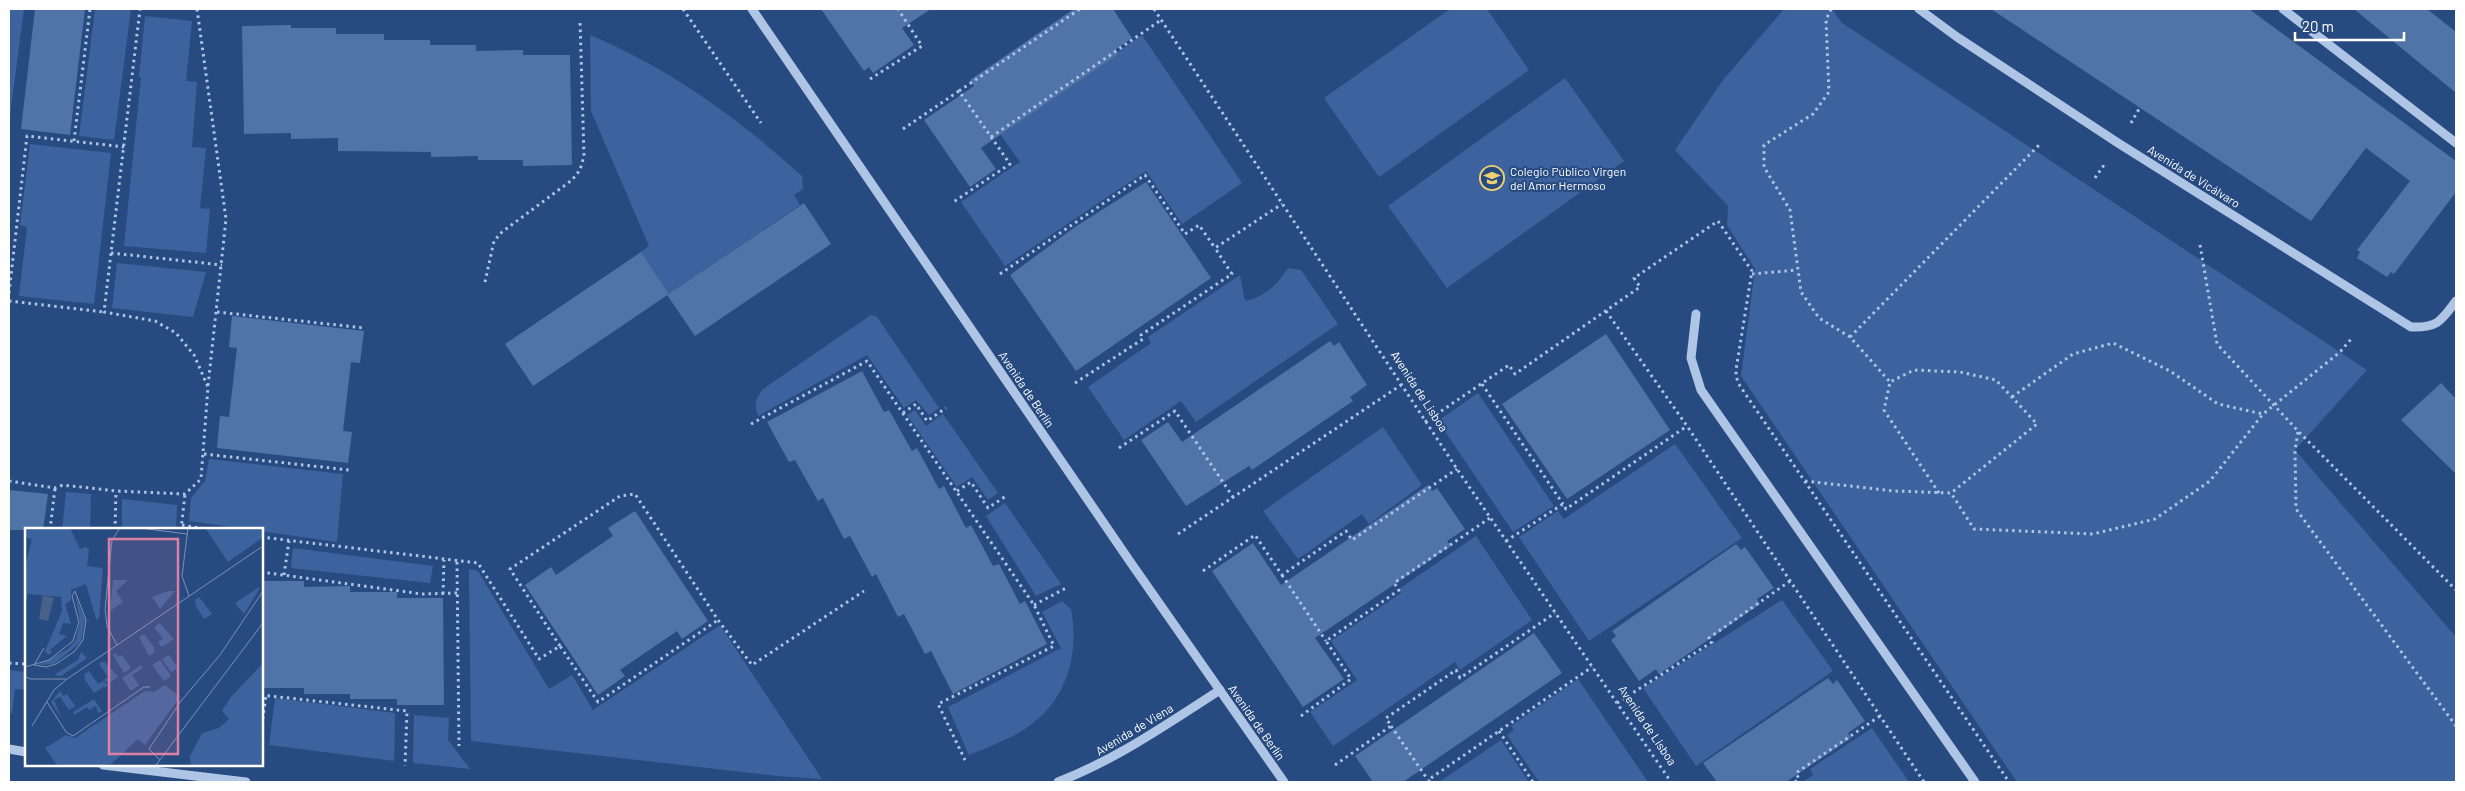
<svg xmlns="http://www.w3.org/2000/svg" width="2465" height="791" viewBox="0 0 2465 791" font-family="Barlow,sans-serif">
<style>
.green{fill:#3c639d}
.building{fill:#5073a8}
.lines{fill:none;stroke-linecap:round;stroke-linejoin:round}
.path{stroke:#aec5e6;stroke-width:3;stroke-dasharray:2.5 4;stroke-linecap:butt}
.minor{stroke:#aec5e6;stroke-width:9}
.labels{text-anchor:middle;dominant-baseline:central;stroke-width:4;stroke-linejoin:round;paint-order:stroke}
.poi-label{font-size:12px;fill:#fff;stroke:#274a80;text-anchor:start}
.street-label{font-size:12px;fill:#fff;stroke:#274a80}
.inset-road{fill:none;stroke:#7d92b3;stroke-width:1}
.view{fill:#dd80a5;fill-opacity:0.15;stroke:#dd80a5;stroke-width:2.5}
.inset-edge{fill:none;stroke:#fff;stroke-width:2.5}
</style>
<rect width="100%" height="100%" fill="#274a80"/>
<g class="green">
<polygon points="9,9 24,9 10,116 9,116"/>
<polygon points="95,9 131,9 114,140 79,136"/>
<polygon points="1450,9 1487,9 1529,70 1379,177 1324,98"/>
<polygon points="1784,9 1832,9 1842,23 2367,370 2295,450 2456,637 2456,782 2017,782 1741,376 1755,269 1727,225 1728,206 1675,150 1723,80"/>
<polygon points="145,16 192,21 186,81 197,82 192,147 206,148 200,208 210,209 206,253 124,246 141,77 139,77"/>
<path d="M590,35C669,68 738,118 802,176L803,189L794,195L800,205L669,294L641,252L649,246L591,111Z"/>
<polygon points="1142,35 1242,183 1182,224 1146,171 1005,266 961,202 1020,162 1000,134"/>
<polygon points="1565,78 1624,161 1447,288 1388,206"/>
<polygon points="30,144 111,153 94,304 19,296 27,227 20,225"/>
<polygon points="117,263 206,272 193,317 112,308"/>
<path d="M1288,268L1301,270L1338,324L1196,422L1181,401L1124,440L1088,387L1151,343L1148,337L1240,275L1245,301C1265,297 1278,284 1288,268Z"/>
<path d="M871,315L877,317L939,408L929,415L916,400L904,408L867,355L758,416C754,405 755,399 763,389Z"/>
<polygon points="1478,393 1554,506 1513,532 1438,421"/>
<polygon points="915,410 926,426 943,414 998,493 988,500 972,477 957,487 907,415"/>
<polygon points="1383,427 1422,485 1369,524 1362,514 1298,559 1263,511"/>
<polygon points="1675,444 1742,538 1589,641 1519,537 1558,511 1564,519"/>
<polygon points="209,459 343,474 337,542 189,521 191,498 205,481"/>
<polygon points="66,492 91,494 90,530 62,530"/>
<polygon points="122,499 177,505 176,530 122,530"/>
<polygon points="1005,503 1061,584 1036,596 986,516"/>
<polygon points="1476,536 1532,620 1460,670 1455,662 1333,746 1310,712 1357,680 1331,641 1401,593 1399,589"/>
<polygon points="293,548 433,566 430,583 291,568"/>
<polygon points="469,569 478,571 549,689 572,675 593,710 720,625 822,779 778,776 471,741"/>
<polygon points="1782,600 1833,671 1696,766 1643,688"/>
<path d="M1062,601L1071,609C1080,655 1066,703 1025,729C1008,740 988,747 969,755L948,707L1061,648L1042,612Z"/>
<polygon points="9,670 26,672 26,690 15,689 12,713 9,713"/>
<polygon points="1578,679 1648,782 1539,782 1507,735 1514,730 1511,726"/>
<polygon points="275,698 395,713 394,761 269,745"/>
<polygon points="414,715 449,718 448,740 470,769 413,763"/>
<polygon points="1872,728 1909,782 1802,782 1813,775 1810,769"/>
<polygon points="1501,740 1529,782 1439,782"/>
</g>
<g class="building">
<polygon points="35,9 85,9 70,135 21,129"/>
<polygon points="821,9 931,9 902,28 914,45 873,73 869,67 864,71"/>
<polygon points="1074,9 1113,9 1132,38 1115,50 1118,54 981,148 996,169 970,187 924,120 974,86 970,80"/>
<polygon points="1991,9 2249,9 2456,161 2456,192 2394,274 2391,272 2387,277 2357,258 2360,252 2357,250 2410,181 2366,148 2311,221"/>
<polygon points="2354,9 2427,9 2456,32 2456,93"/>
<polygon points="291,25 291,28 336,28 336,34 384,34 384,40 430,40 430,45 476,45 476,51 523,50 523,55 570,55 572,165 523,166 523,160 478,160 478,156 431,157 431,152 338,151 338,138 291,139 291,133 244,134 242,26"/>
<polygon points="1146,182 1211,278 1076,371 1010,275 1075,227"/>
<polygon points="804,203 831,244 695,336 667,295"/>
<polygon points="641,252 669,294 533,386 505,344"/>
<polygon points="232,316 364,331 360,363 351,362 343,431 352,432 348,463 217,448 220,416 229,417 237,348 229,347"/>
<polygon points="1606,334 1670,430 1567,499 1502,404"/>
<polygon points="1330,341 1334,346 1339,342 1367,385 1350,397 1353,401 1252,470 1249,466 1186,506 1141,440 1168,422 1182,442"/>
<polygon points="862,371 884,412 889,410 912,451 917,448 939,489 944,486 966,528 971,525 993,566 999,564 1020,604 1025,601 1047,644 953,694 931,651 925,654 904,614 898,617 876,574 872,577 850,536 844,539 823,498 818,501 795,460 789,462 767,422"/>
<polygon points="2441,383 2456,399 2456,474 2401,420"/>
<polygon points="1428,485 1432,491 1437,488 1465,529 1447,541 1451,546 1315,638 1344,679 1303,707 1212,571 1253,543 1281,585"/>
<polygon points="9,490 48,494 43,530 9,530"/>
<polygon points="635,511 708,621 682,639 677,631 620,670 625,676 598,695 525,585 551,567 556,575 582,557 613,536 608,528"/>
<polygon points="1736,544 1741,550 1745,547 1774,588 1757,599 1760,604 1659,674 1656,669 1639,681 1611,640 1616,636 1612,631"/>
<polygon points="261,581 304,581 304,587 350,586 350,592 397,592 397,598 443,598 444,705 397,705 397,699 350,699 350,694 304,694 304,688 261,688"/>
<polygon points="1534,633 1562,673 1403,782 1373,782 1355,756"/>
<polygon points="1828,678 1833,684 1837,680 1865,721 1848,733 1851,738 1786,782 1717,782 1703,763"/>
</g>
<g class="lines">
<g class="path">
<polyline points="197,9 226,219 208,386"/>
<polyline points="683,9 761,123"/>
<polyline points="1154,9 1457,469 1671,782"/>
<polyline points="1831,9 1826,20 1829,92 1813,114 1764,145 1764,167 1790,210 1801,292 1819,318 1850,337 1890,382"/>
<polyline points="870,79 922,46 898,9"/>
<polyline points="959,91 1080,9"/>
<polyline points="2131,123 2139,109"/>
<polyline points="903,129 959,91 1010,164 952,203"/>
<polyline points="991,137 1161,20"/>
<polyline points="74,141 90,9"/>
<polyline points="2095,178 2106,162"/>
<polyline points="2200,245 2217,344 2298,431 2456,590"/>
<polyline points="111,253 222,265"/>
<polyline points="1000,274 1145,175 1185,234 1199,225 1215,248"/>
<polyline points="1752,274 1797,270"/>
<polyline points="485,282 494,241 502,232 572,180 580,170 584,156 580,20"/>
<polyline points="9,293 27,136 124,147"/>
<polyline points="9,301 104,312"/>
<polyline points="1606,311 1687,426 1924,782"/>
<polyline points="217,312 365,328"/>
<polyline points="1850,337 2041,143"/>
<polyline points="1075,383 1143,339 1141,335 1232,274 1215,248 1282,204"/>
<polyline points="1482,384 1563,504"/>
<polyline points="2012,397 2073,354 2113,343 2170,371 2218,404 2263,414 2340,352 2352,338"/>
<polyline points="903,413 916,404 927,421 946,408"/>
<polyline points="1425,422 1509,365 1515,374 1640,287 1634,278 1718,221 1752,271 1736,370 1736,377 1740,386 2009,782"/>
<polyline points="751,424 867,361 1034,605 1054,646 938,704 965,760"/>
<polyline points="2298,432 2295,450 2296,509 2456,726"/>
<polyline points="1119,448 1175,411 1233,497"/>
<polyline points="204,454 349,470"/>
<polyline points="9,481 55,488 63,485 116,491 185,494 201,479 208,387 194,355 176,333 155,321 104,312 140,9"/>
<polyline points="1805,481 1894,491 1951,493 1974,529 2093,534 2155,519 2210,481 2263,414"/>
<polyline points="957,491 971,482 988,508 1006,496"/>
<polyline points="1939,493 1884,410 1890,382 1914,370 1960,372 1996,380 2037,424 1951,493"/>
<polyline points="182,525 211,530"/>
<polyline points="50,530 55,488"/>
<polyline points="115,530 116,491"/>
<polyline points="181,530 185,494"/>
<polyline points="1178,534 1401,385"/>
<polyline points="261,537 478,563 539,659 560,646 598,702 718,620"/>
<polyline points="1506,541 1563,504 1566,509 1687,426"/>
<polyline points="457,562 459,746"/>
<polyline points="1203,571 1255,535 1282,575 1346,531 1352,540 1457,469"/>
<polyline points="261,572 422,594 458,593"/>
<polyline points="284,575 289,541"/>
<polyline points="1282,575 1326,641"/>
<polyline points="443,594 444,560"/>
<polyline points="1034,605 1068,587"/>
<polyline points="560,646 510,569 620,496 635,494 718,620 752,665 864,591"/>
<polyline points="9,663 26,664"/>
<polyline points="261,695 407,711 405,766"/>
<polyline points="1617,703 1712,642 1709,638 1790,581"/>
<polyline points="1301,716 1351,679 1326,641 1399,590 1394,583 1490,518"/>
<polyline points="1391,726 1428,780"/>
<polyline points="1499,731 1533,782"/>
<polyline points="261,732 266,695"/>
<polyline points="1335,765 1391,726 1386,718 1456,670 1460,678 1555,613"/>
<polyline points="1430,782 1428,780 1592,667"/>
<polyline points="1795,782 1799,779 1796,773 1880,716"/>
</g>
<g class="minor">
<polyline points="752,9 1131,563 1284,782"/>
<path d="M1919,9L1957,37L2118,143L2411,327C2438,328 2441,321 2456,301"/>
<polyline points="2283,9 2456,143"/>
<polyline points="1696,314 1691,358 1701,390 1975,782"/>
<polyline points="9,749 26,752"/>
<polyline points="103,765 246,782"/>
<path d="M1058,782C1117,759 1167,724 1220,690"/>
</g>
</g>
<defs>
<symbol id="school-ring" viewBox="-11 -11 22 22"><circle r="9.5" fill="#274a80" stroke="#eed074" stroke-width="1.5"/><path d="M0-5L7-2L0 1L-7-2ZM-4 1L0 2.5L4 1V4Q0 6-4 4Z" fill="#eed074"/></symbol>
</defs>
<g fill-rule="evenodd">
<use href="#school-ring" x="1478" y="164" width="28" height="28"/>
</g>
<g class="labels">
<g class="poi-label">
<text x="1510" y="171">Colegio Público Virgen<tspan x="1510" dy="14">del Amor Hermoso</tspan></text>
</g>
<g class="street-label">
<text transform="translate(2194 176) rotate(32)">Avenida de Vicálvaro</text>
<text transform="translate(1027 389) rotate(56)">Avenida de Berlín</text>
<text transform="translate(1420 391) rotate(57)">Avenida de Lisboa</text>
<text transform="translate(1257 722) rotate(55)">Avenida de Berlín</text>
<text transform="translate(1648 725) rotate(56)">Avenida de Lisboa</text>
<text transform="translate(1134 729) rotate(-31)">Avenida de Viena</text>
</g>
</g>
<g transform="translate(25 528)">
<rect width="238" height="238" fill="#274a80"/>
<path d="M0,0H45L55,21L61,19L64,21L62,38L78,40L74,91H71L61,56L46,62V72L40,76L46,96L38,95L34,106L42,108L25,122L27,125L23,127L20,123L37,83L36,69L3,66L0,77V39L7,11L0,9ZM237,0V10L203,34L181,1ZM88,52H103L91,63L98,74L85,83ZM234,59L235,60L219,86L210,75ZM143,63H150L135,81L127,69ZM50,66L60,92L56,114L29,136L13,137L43,121L51,112L55,93ZM174,69L187,86L179,91L171,78L170,72ZM135,95L149,111L137,119L133,114L138,111L129,99ZM119,106L129,119V125L124,128L114,109ZM56,124L62,130L36,148L29,147L53,132ZM90,125L93,129L97,127L106,140L99,145L88,127ZM144,127L153,140L146,144L137,131ZM135,132L146,148L139,153L127,137ZM79,133L93,149L84,155L78,152L83,149L74,136ZM237,136V237H166L165,228L177,205L194,200L204,191L197,183L205,170ZM116,137L118,140L107,147L114,157L106,163L97,150ZM64,143L73,156L78,153L84,157L79,160L77,156L78,159L69,165L60,152L59,146ZM140,157L155,169L120,217L113,211L85,237H32L20,220L41,207L50,210L120,163L129,164ZM35,163L38,168L42,166L50,178L44,182L35,169L29,172L36,189L26,174ZM69,171L77,183L73,185L71,178L64,182L62,179L49,187L48,184Z" fill="#3c639d"/>
<path d="M18,67L29,70L23,93L14,91Z" fill="#486188"/>
<path class="inset-road" d="M115,0L162,6M163,0L157,48L164,68M92,117L82,98L80,81L87,12L95,0M9,137L19,120M0,139L24,132L48,113L54,94L47,68L50,63L61,92L58,112L50,123L31,136L21,139L9,137M0,148L5,151H41M22,174L41,204L48,208L119,159H125M7,198L29,162L42,151L238,18M135,232L124,221L156,173L195,127L238,63M131,237L238,95"/>
<path class="view" d="M84,11H153V226H84Z"/>
<rect width="238" height="238" class="inset-edge"/>
</g>
<rect width="2465" height="791" fill="none" stroke="#ffffff" stroke-width="20"/>
<path d="M2295 32v8h109v-8" fill="none" stroke="#ffffff" stroke-width="2.5"/>
<text x="2302" y="32" font-size="15" fill="#ffffff" stroke="#274a80" stroke-width="4" paint-order="stroke">20 m</text>
</svg>
